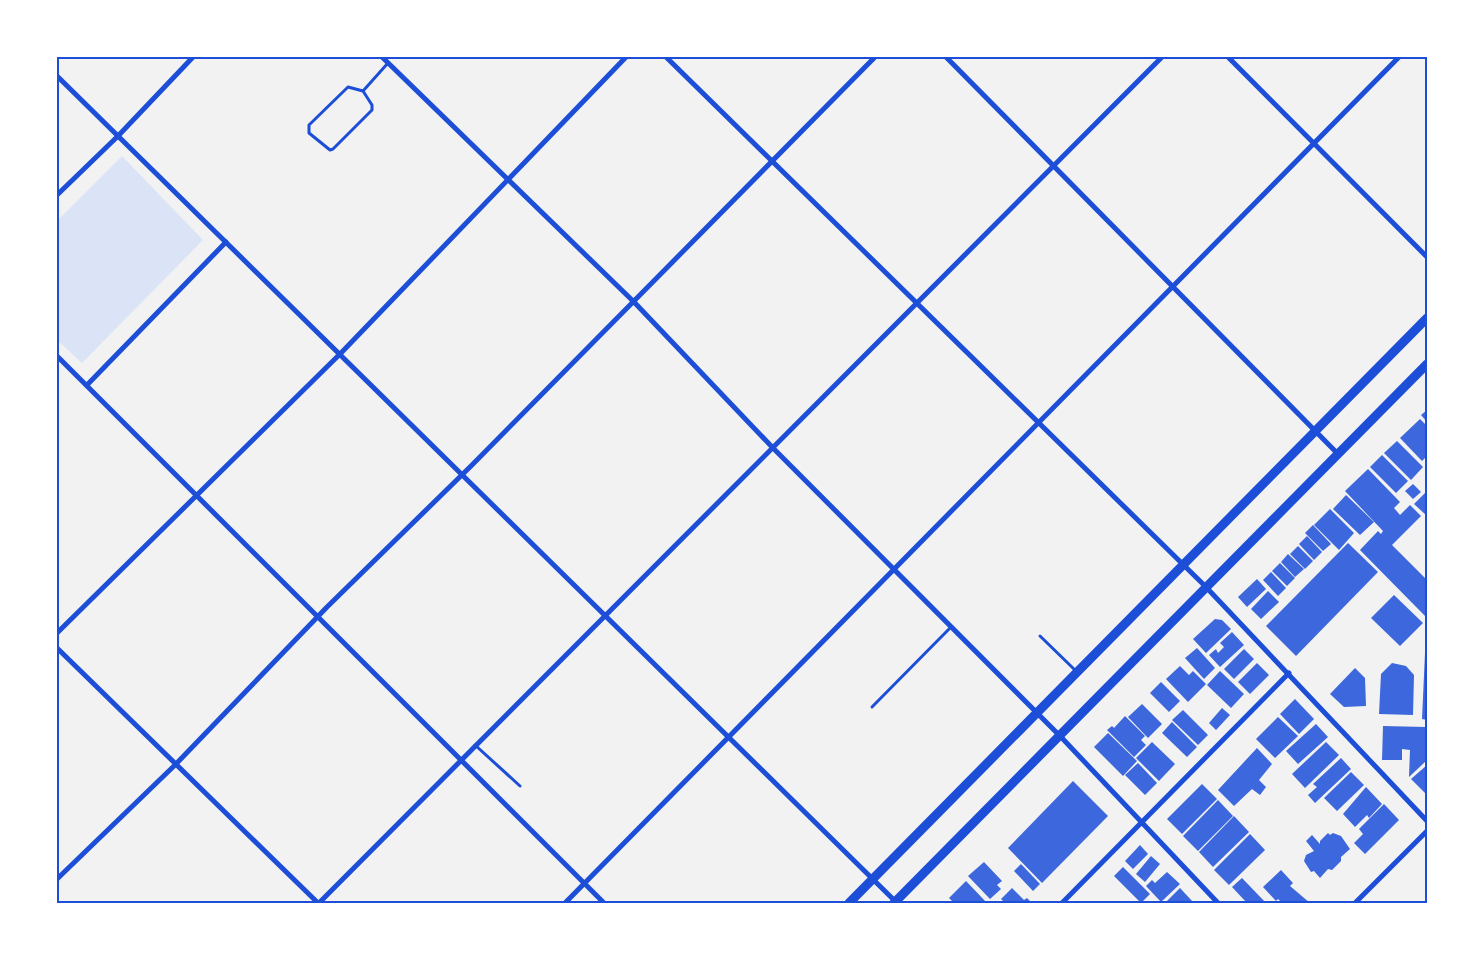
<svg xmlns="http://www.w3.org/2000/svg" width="1483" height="959" viewBox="0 0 1483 959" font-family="Manrope,sans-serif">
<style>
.green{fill:#dbe4f7}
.building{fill:#3d67dc}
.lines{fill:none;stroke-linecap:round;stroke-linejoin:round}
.service{stroke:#1d4ed8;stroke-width:3}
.minor{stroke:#1d4ed8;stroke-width:5}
.secondary{stroke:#1d4ed8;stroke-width:9}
.neatline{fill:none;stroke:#1d4ed8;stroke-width:2}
</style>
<rect width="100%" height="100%" fill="#f2f2f2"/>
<polygon class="green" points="122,156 203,240 82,363 56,339 56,222"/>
<g class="building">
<polygon points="1427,410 1427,422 1421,415"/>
<polygon points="1420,419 1427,426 1427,456 1422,461 1400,438"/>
<polygon points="1397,441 1423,467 1411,480 1384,453"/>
<polygon points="1382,455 1408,481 1396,493 1370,467"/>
<polygon points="1368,469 1400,502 1394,508 1400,515 1410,505 1421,516 1392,545 1427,580 1427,618 1360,550 1378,531 1381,534 1383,531 1345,491"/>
<polygon points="1413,484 1421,492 1413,499 1405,491"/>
<polygon points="1427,491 1427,516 1414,504"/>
<polygon points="1346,495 1374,522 1360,535 1333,509"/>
<polygon points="1330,509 1354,533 1339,550 1314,525"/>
<polygon points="1313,525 1331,544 1323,551 1305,533"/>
<polygon points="1307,536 1322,552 1314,560 1299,544"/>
<polygon points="1348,543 1378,572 1296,656 1266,626"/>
<polygon points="1298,546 1313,561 1305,569 1290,554"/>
<polygon points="1288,554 1304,569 1295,577 1281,562"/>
<polygon points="1280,563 1295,578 1287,586 1272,571"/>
<polygon points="1271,572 1286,588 1278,596 1263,580"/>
<polygon points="1257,579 1266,589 1247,607 1238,597"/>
<polygon points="1268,591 1279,602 1261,619 1251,609"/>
<polygon points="1394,595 1423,623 1400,646 1371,618"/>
<polygon points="1215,619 1222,620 1231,629 1206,653 1193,639"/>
<polygon points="1232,632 1244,645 1220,667 1209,655 1216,649 1218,653 1224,647 1220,643"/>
<polygon points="1197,648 1215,668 1204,679 1185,658"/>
<polygon points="1244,649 1254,659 1234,679 1224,669"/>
<polygon points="1425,653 1427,653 1427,720 1422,719"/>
<polygon points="1257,663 1269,675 1250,694 1238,682"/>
<polygon points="1392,663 1406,666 1414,675 1413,715 1379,714 1381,674"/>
<polygon points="1180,666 1189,675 1193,671 1206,684 1188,702 1166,679"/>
<polygon points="1355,668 1365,678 1366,706 1344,707 1330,694"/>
<polygon points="1220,671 1244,694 1231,708 1207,685"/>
<polygon points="1161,682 1180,701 1169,712 1150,693"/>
<polygon points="1295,699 1314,719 1299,734 1280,714"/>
<polygon points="1142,704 1162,724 1148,738 1128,717"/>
<polygon points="1222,708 1230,715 1216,730 1209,723"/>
<polygon points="1183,710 1208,735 1198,745 1172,720"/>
<polygon points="1125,716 1145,736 1141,740 1146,745 1134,757 1107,730 1112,726 1114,728"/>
<polygon points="1278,717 1298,736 1275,758 1256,739"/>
<polygon points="1172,722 1197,747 1187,757 1162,733"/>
<polygon points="1316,724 1328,737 1298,764 1286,751"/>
<polygon points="1383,726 1426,727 1425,762 1409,777 1410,750 1402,749 1402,760 1382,760"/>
<polygon points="1108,733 1137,761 1123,776 1094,747"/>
<polygon points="1152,742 1175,764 1159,781 1136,758"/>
<polygon points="1326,742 1339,755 1305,788 1292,774"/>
<polygon points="1257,748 1272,764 1259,780 1266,787 1260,795 1252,789 1234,806 1218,790"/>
<polygon points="1341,758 1351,769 1315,803 1308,795 1317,787 1313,784"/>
<polygon points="1138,763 1157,783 1145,795 1125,775"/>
<polygon points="1427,765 1427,795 1411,779"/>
<polygon points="1351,772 1364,785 1337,811 1324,798"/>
<polygon points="1073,781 1108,816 1042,883 1008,848"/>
<polygon points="1202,784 1217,799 1182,834 1167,819"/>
<polygon points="1366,787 1382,804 1369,818 1367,815 1355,827 1343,814"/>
<polygon points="1218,800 1233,816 1198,851 1183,836"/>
<polygon points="1384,804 1399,820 1365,854 1354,843 1363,834 1359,829"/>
<polygon points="1234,816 1249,832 1213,867 1199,852"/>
<polygon points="1328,833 1330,835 1333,833 1341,836 1350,849 1341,857 1341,861 1332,870 1328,869 1320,878 1314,871 1311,872 1304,861 1306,855 1314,851 1306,841 1312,835 1320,844 1320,841"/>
<polygon points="1250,834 1265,850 1229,885 1214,870"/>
<polygon points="1140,845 1148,854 1133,869 1125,861"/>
<polygon points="1151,856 1160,864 1145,882 1136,874"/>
<polygon points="984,862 1002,881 997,885 1001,889 990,899 968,876"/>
<polygon points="1021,864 1040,884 1033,891 1014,871"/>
<polygon points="1123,867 1150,894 1141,903 1114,876"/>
<polygon points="1281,870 1293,883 1290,886 1310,903 1282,903 1278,899 1276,901 1263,887"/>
<polygon points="1167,872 1180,884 1161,902 1146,886 1152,880 1155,883"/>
<polygon points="1242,878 1266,903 1247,903 1232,887"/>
<polygon points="966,881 987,903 954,903 949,898"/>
<polygon points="1012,888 1024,900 1027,898 1032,903 1005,903 1001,899"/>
<polygon points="1180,888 1193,902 1192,903 1165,903"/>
</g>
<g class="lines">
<g class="service">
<polygon points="348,87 363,91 372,105 372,110 333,149 330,150 309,133 309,125"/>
<polyline points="363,91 388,63"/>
<polyline points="1040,636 1076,671"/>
<polyline points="872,707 951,627"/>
<polyline points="475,745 520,786"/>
</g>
<g class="minor">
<polyline points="381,56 634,302 773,448 1061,737 1218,903"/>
<polyline points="665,56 1205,586 1427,821"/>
<polyline points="945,56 1338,454"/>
<polyline points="1227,56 1427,257"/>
<polyline points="56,75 896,902"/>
<polyline points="56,196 118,136 194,56"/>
<polyline points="56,355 604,903"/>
<polyline points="87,385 226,242"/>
<polyline points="56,634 341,353 627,56"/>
<polyline points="56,647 318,903"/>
<polyline points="56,880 175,765 327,607 471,466 876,56"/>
<polyline points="319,903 1163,56"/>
<polyline points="565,903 1400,56"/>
<polyline points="1062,903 1289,673"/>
<polyline points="1355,903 1427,831"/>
</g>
<g class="secondary">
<polyline points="849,903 1427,318"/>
<polyline points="894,903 1427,364"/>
</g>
</g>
<rect width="1483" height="959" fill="none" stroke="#ffffff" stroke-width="115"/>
<rect x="58" y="58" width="1368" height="844" class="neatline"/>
</svg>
